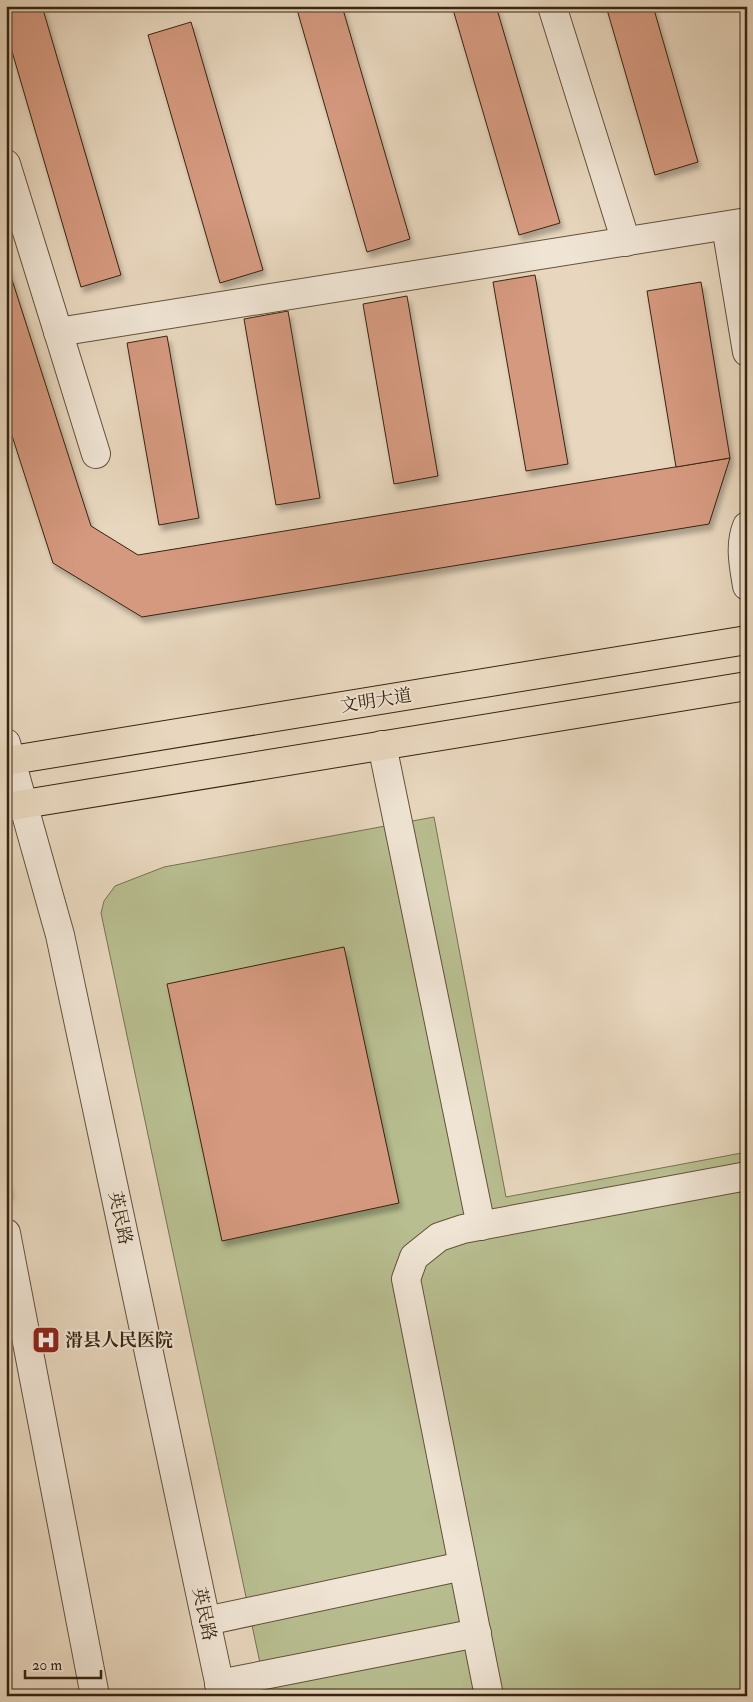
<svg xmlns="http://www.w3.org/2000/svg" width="753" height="1702" viewBox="0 0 753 1702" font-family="'IM FELL Double Pica','Noto Serif SC',serif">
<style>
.green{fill:#b8be90;stroke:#787250}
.building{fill:#d5997f;stroke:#37250f;filter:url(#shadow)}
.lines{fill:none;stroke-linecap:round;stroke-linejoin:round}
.minor-casing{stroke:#63523b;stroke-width:30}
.major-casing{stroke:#37250f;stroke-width:30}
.minor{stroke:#f0e5d5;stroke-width:28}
.major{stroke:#e8d7be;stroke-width:28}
.labels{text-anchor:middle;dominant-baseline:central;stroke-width:4;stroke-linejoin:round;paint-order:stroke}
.street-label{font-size:18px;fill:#37250f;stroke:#f0e5d5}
.poi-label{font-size:18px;font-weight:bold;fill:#37250f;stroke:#f0e5d5;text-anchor:start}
</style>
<defs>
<filter id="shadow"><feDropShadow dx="3" dy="5.5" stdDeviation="2.5" flood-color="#0004"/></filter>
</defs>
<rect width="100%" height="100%" fill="#e8d7be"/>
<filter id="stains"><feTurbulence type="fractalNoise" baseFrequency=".004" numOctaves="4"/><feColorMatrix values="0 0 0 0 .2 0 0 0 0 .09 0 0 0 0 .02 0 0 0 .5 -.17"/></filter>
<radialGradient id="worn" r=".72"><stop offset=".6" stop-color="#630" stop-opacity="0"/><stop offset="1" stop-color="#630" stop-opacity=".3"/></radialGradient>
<polygon class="green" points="434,817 506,1197 747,1152 747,1696 267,1696 101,913 104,901 115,886 164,867"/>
<g class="building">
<polygon points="6,6 42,6 121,275 81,287 6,31"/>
<polygon points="296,6 342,6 410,239 367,252"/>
<polygon points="452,6 496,6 560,223 519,235"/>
<polygon points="606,6 653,6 698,162 655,175"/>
<polygon points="191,22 263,270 220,283 148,35"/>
<polygon points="6,261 91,526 138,555 730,458 709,524 142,617 53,563 6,417"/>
<polygon points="535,275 568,464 526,471 493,282"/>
<polygon points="701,282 730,458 676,467 647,291"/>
<polygon points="407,296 438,476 394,484 363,304"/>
<polygon points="288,311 320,498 276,505 244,319"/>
<polygon points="167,336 199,518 159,525 127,343"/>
<polygon points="344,947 399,1203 222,1241 167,984"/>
<polygon points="6,1174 10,1194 6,1194"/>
</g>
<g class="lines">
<defs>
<g id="minor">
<polyline points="552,6 626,242"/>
<polyline points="6,164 96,454"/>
<polyline points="726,226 747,352"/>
<polyline points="58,332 747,222"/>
<path d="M747,526C739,545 744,567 747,586"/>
<polyline points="6,743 60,935 222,1696"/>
<polyline points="382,745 481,1226"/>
<polyline points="6,1233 95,1696"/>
<polyline points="206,1621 463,1566"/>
<polyline points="219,1684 477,1633"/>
<polyline points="489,1696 406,1279 414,1257 439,1237 463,1229 747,1176"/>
</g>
<g id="major">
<polyline points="6,761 747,640"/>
<polyline points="6,807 747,686"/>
</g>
</defs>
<use href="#minor" class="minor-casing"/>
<use href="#major" class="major-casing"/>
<use href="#minor" class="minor"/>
<use href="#major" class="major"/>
</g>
<defs>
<symbol id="hospital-square" viewBox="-11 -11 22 22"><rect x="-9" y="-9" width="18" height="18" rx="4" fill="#8f2418" stroke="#f0e5d5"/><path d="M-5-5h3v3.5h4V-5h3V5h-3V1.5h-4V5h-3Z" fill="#fff"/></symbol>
</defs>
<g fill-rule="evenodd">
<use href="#hospital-square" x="30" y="1324" width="32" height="32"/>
</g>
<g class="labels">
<g class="street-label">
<text transform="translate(376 701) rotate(-9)">文明大道</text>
<text transform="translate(120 1218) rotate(78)">英民路</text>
<text transform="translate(204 1614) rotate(78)">英民路</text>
</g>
<g class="poi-label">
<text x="65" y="1340">滑县人民医院</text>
</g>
</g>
<rect width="753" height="1702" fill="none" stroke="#e8d7be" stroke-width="25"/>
<rect x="8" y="8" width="738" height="1687" fill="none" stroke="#37250f" stroke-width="2.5"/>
<rect x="12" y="12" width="728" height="1677" fill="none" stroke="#37250f"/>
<path d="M25 1670v8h76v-8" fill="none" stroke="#37250f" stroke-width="2.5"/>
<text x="32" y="1670" font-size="15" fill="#37250f" stroke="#f0e5d5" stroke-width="4" paint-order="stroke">20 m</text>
<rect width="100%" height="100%" filter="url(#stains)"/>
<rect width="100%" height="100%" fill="url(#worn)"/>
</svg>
